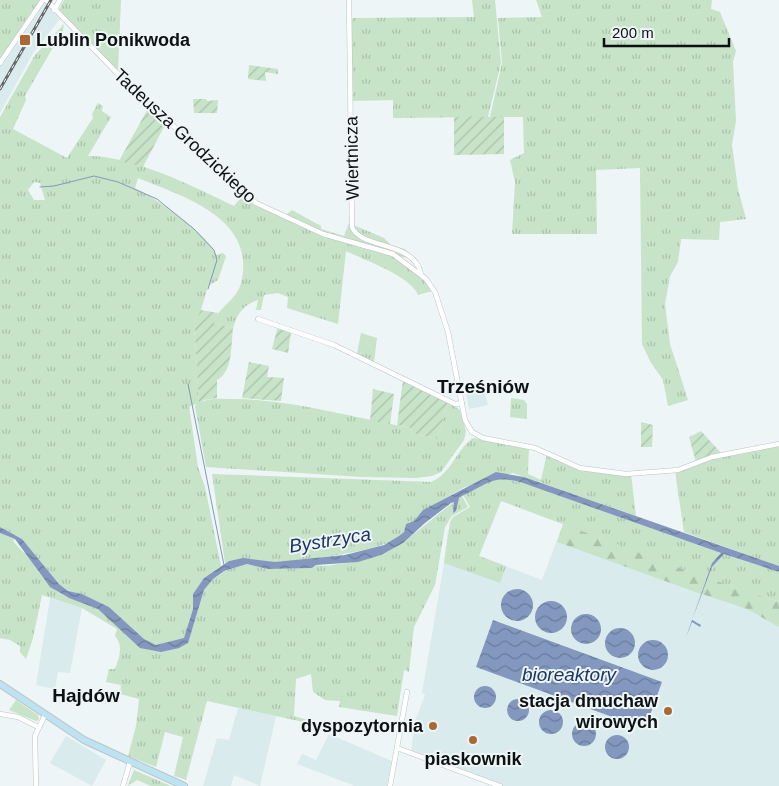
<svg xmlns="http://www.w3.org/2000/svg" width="779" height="786" viewBox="0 0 779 786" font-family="Helvetica,sans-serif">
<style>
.built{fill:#daebed}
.grass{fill:url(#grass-tufts);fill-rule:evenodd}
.forest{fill:url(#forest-firs)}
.garden{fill:url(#garden-furrows)}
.water{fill:url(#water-waves)}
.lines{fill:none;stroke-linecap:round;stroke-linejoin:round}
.stream{stroke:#8498bf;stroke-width:1}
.minor-casing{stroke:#bcc4c5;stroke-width:5.5}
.secondary-casing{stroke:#bcc4c5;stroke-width:8}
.minor{stroke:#fff;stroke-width:4.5}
.secondary{stroke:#bde2f2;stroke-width:6}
.rail-casing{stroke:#646869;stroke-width:3}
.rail{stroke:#edf5f6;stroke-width:1;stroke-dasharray:4;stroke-linecap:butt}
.poi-dot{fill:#aa6934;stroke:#edf5f6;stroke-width:2}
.labels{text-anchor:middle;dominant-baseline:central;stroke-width:4;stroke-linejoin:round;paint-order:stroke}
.poi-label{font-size:18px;font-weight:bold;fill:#0e1111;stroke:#edf5f6;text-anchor:end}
.street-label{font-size:18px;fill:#0e1111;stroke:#edf5f6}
.neighbourhood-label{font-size:19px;font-weight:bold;fill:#0e1111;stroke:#edf5f6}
.water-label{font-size:19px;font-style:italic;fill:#1d3466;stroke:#edf5f6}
</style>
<defs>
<pattern id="grass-tufts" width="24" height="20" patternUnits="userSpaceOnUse" patternTransform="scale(1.25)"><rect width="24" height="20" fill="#c7e3c8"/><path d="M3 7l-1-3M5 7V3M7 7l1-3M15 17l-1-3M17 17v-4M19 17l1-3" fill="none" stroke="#aac2ab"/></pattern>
<pattern id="forest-firs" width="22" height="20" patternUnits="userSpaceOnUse" patternTransform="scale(1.25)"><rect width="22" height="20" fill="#c7e3c8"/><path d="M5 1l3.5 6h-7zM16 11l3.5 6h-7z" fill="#aac2ab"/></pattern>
<pattern id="garden-furrows" width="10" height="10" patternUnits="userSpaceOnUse" patternTransform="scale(1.25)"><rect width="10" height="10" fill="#c7e3c8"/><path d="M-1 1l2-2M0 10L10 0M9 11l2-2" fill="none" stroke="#aac2ab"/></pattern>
<pattern id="water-waves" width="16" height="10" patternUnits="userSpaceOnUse" patternTransform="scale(1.25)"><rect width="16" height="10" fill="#8498bf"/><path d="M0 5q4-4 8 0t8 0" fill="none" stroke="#6a7b9a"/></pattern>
</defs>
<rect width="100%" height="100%" fill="#edf5f6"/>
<g class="built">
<polygon points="44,2 60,19 33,53 0,113 0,65"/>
<polygon points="484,390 488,405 469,409 466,394"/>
<polygon points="501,501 479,556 542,580 563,524 779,602 779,786 504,786 411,751 415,721 425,695 422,693 444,563 448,530"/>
<polygon points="50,598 82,608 70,673 58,672 55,689 36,685"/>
<polygon points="238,708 276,716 260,786 234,775 231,786 203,786 217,738 229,740"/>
<polygon points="329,734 392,761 387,786 355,786 297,764 302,754 316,760"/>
<polygon points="66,736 106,760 92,786 50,763"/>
</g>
<g class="grass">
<polygon points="0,0 41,0 0,60"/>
<polygon points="64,0 121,0 118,71 60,13 59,9"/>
<polygon points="472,0 495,0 501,63 488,117 393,118 393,100 353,101 351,18 474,17"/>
<polygon points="536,0 712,0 711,9 720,12 736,51 733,62 736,121 732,145 738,189 746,219 720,222 719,240 681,239 678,262 670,276 665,304 670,344 688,400 668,406 663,380 650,361 642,344 640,168 596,170 597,234 512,234 515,182 510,160 524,153 523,117 490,117 502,63 498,18 542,17"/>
<path d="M64,24L63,30L25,96L26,100L13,129L67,158L93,118L92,114L98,103L103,106L102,111L111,117L88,156C134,156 192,186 234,206L244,194L251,200L286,215L292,210L321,226V229L344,236L349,223L384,238L391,245L405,249L408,252L404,258L388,250L386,253C405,263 420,274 432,291L418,295C411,276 364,260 346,251L338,324L287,308L288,297L278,293L264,295L261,310H256L258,300C243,305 237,314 233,328L214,323C218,306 236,302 241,283C257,218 184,197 138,178L135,188C155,198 209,234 216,255L223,253L226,256L218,280L208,286L201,310L194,322L199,403C210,397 223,399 236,399C295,400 353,418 411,428L412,433L437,439L448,402L460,410L466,431L464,440L441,472L432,476L416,478L362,477L206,467L195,406L197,404L189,406L198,467L205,487L221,566L204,578L193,594V609L184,639L156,645L144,639L109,607L82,594L68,591L59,584L22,539L0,527V117L35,55ZM34,182L40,183L45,200H34L28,190Z"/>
<polygon points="361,333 377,338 374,362 357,354"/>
<polygon points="511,398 524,400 527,404 527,419 510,417"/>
<path d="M473,438L529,446L528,474L541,480L547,454L582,467L631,474L636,516L513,473L465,487L423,511L414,521L406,524C405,527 405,530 404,532C393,551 300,561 277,562C258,563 242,554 225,563L212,474L431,482C451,474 456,450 473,438Z"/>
<polygon points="779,446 779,566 684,532 675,471 700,461"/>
<polygon points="501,478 523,483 721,553 712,563 707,578 501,501 479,556 506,566 500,583 444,563 450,522 453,517 470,507 463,495 488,482"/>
<path d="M462,496L468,507L452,516L445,527L435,585L414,627L409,672L404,670L397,716L339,707L340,701L325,700L313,692L311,674L296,679L294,716L311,721L308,723L207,701L186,780L174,776L183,737L165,732L156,767L128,756L136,726L139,699L120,694L121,685L106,682L109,669H115C119,658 124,646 115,636L117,629L82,608L42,595L33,638L26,659L20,652V646L10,640L0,638V533L15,539L13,541L24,553L26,552C37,570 47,588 67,597C77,601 90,603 99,609C123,626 136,658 168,649C175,647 180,648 186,644L204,590L213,579L224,571L247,564L268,569L312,568L317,565C322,567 332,565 339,564C399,557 417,528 462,496Z"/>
<polygon points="724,554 779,572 779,602 708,578 713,564"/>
<polygon points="16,700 38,715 39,720 36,721 9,710"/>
<polygon points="134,770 171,786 151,786 137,780 128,786"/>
</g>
<g class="forest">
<polygon points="563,524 707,578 701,594 557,542"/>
<polygon points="708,578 779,602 779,627 747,609 702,594"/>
</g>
<g class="garden">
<polygon points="249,65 278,69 278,74 265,72 266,81 248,79"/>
<polygon points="193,99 206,99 207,101 218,100 217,113 194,113"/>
<polygon points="150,105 167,121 143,167 119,161"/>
<polygon points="454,117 504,117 504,154 454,155"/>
<path d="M201,310L218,313L214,323L233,328C231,344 233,372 217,380V398L204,400L199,404L194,322Z"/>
<polygon points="278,326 291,332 288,353 272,349"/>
<polygon points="249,362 269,366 267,377 284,378 281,401 242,398"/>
<polygon points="403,380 448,402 437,439 412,433 411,428 397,425"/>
<polygon points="373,389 394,394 390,424 370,421"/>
<polygon points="641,422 653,425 652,447 641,447"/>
<polygon points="701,431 721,453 707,456 696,462 689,437"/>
</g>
<g class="water">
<path d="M496,472L524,477L779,566V572L724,554L712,567L692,620L701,625L700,627L692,622L686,637L712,563L721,553L523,483C493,474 488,484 462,496L459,498L456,511L453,513L454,502L451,503L425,523L403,543L381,555L358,562L316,565L312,568L268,569L247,564L224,571L213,579L204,590L188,643L179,648L161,652L140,648L98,609L69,598L50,587L15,539L0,533V527L22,539L59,584L68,591L82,594L109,607L144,639L156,645L184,638L193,609V594L204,578L229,561L243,558L275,562L345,555L384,545L399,536L404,532L406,524L414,521L423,510Z"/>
<circle cx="517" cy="605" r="16"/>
<circle cx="551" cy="617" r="16"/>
<circle cx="586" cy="629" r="15"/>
<polygon points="493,620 662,682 645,729 476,667"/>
<circle cx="620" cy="643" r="15"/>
<circle cx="653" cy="655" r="15"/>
<circle cx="485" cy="697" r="11"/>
<circle cx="518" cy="710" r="11"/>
<circle cx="551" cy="722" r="12"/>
<circle cx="584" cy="734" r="12"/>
<circle cx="617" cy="747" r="12"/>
</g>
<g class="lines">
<g class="stream">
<polyline points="40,187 54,186 94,176 118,182 157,199 194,229 214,250 217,260 208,289"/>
<polyline points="188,384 224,565"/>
</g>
<defs>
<g id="minor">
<polyline points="46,0 116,72 256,203 323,234 393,254 426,279 435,292 448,332 465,420 472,432 483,438 535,448 580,468 626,474 678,470 712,457 779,444"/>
<path d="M349,0L352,227C360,249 415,241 421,274"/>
<polyline points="54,10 60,0"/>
<polyline points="0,63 43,0"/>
<polyline points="258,319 334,345 455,404 462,403"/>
<polyline points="0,714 18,717 38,727"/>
<polyline points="397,748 500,786"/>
<polyline points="36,786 35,736 45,715"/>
<polyline points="123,786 130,762"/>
<polyline points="390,786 407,692"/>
</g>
<polyline id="secondary" points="0,684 84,740 184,786"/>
</defs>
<use href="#minor" class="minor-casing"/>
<use href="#secondary" class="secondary-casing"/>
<use href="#minor" class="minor"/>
<use href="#secondary" class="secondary"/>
<defs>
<polyline id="rail" points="0,89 51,0"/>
</defs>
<use href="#rail" class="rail-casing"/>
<use href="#rail" class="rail"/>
</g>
<g class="poi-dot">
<rect x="19" y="34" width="12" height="12" rx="2.5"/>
<circle cx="668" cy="711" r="5"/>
<circle cx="433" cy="726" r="5"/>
<circle cx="473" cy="740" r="5"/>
</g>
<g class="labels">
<g class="poi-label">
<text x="36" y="40" text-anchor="start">Lublin Ponikwoda</text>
<text x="658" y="701">stacja dmuchaw<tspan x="658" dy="21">wirowych</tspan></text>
<text x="423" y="726">dyspozytornia</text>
<text x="473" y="759" text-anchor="middle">piaskownik</text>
</g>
<g class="street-label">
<text transform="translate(185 136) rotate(43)">Tadeusza Grodzickiego</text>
<text transform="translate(352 158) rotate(-91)">Wiertnicza</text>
</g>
<g class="neighbourhood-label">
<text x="483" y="386">Trześniów</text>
<text x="86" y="695">Hajdów</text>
</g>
<g class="water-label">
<text transform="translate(330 540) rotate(-9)">Bystrzyca</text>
<text x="569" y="674">bioreaktory</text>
</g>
</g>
<path d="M604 38v8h125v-8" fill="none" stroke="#0e1111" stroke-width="2.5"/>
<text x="612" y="38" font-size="15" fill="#0e1111" stroke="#edf5f6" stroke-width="4" paint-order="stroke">200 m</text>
</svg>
